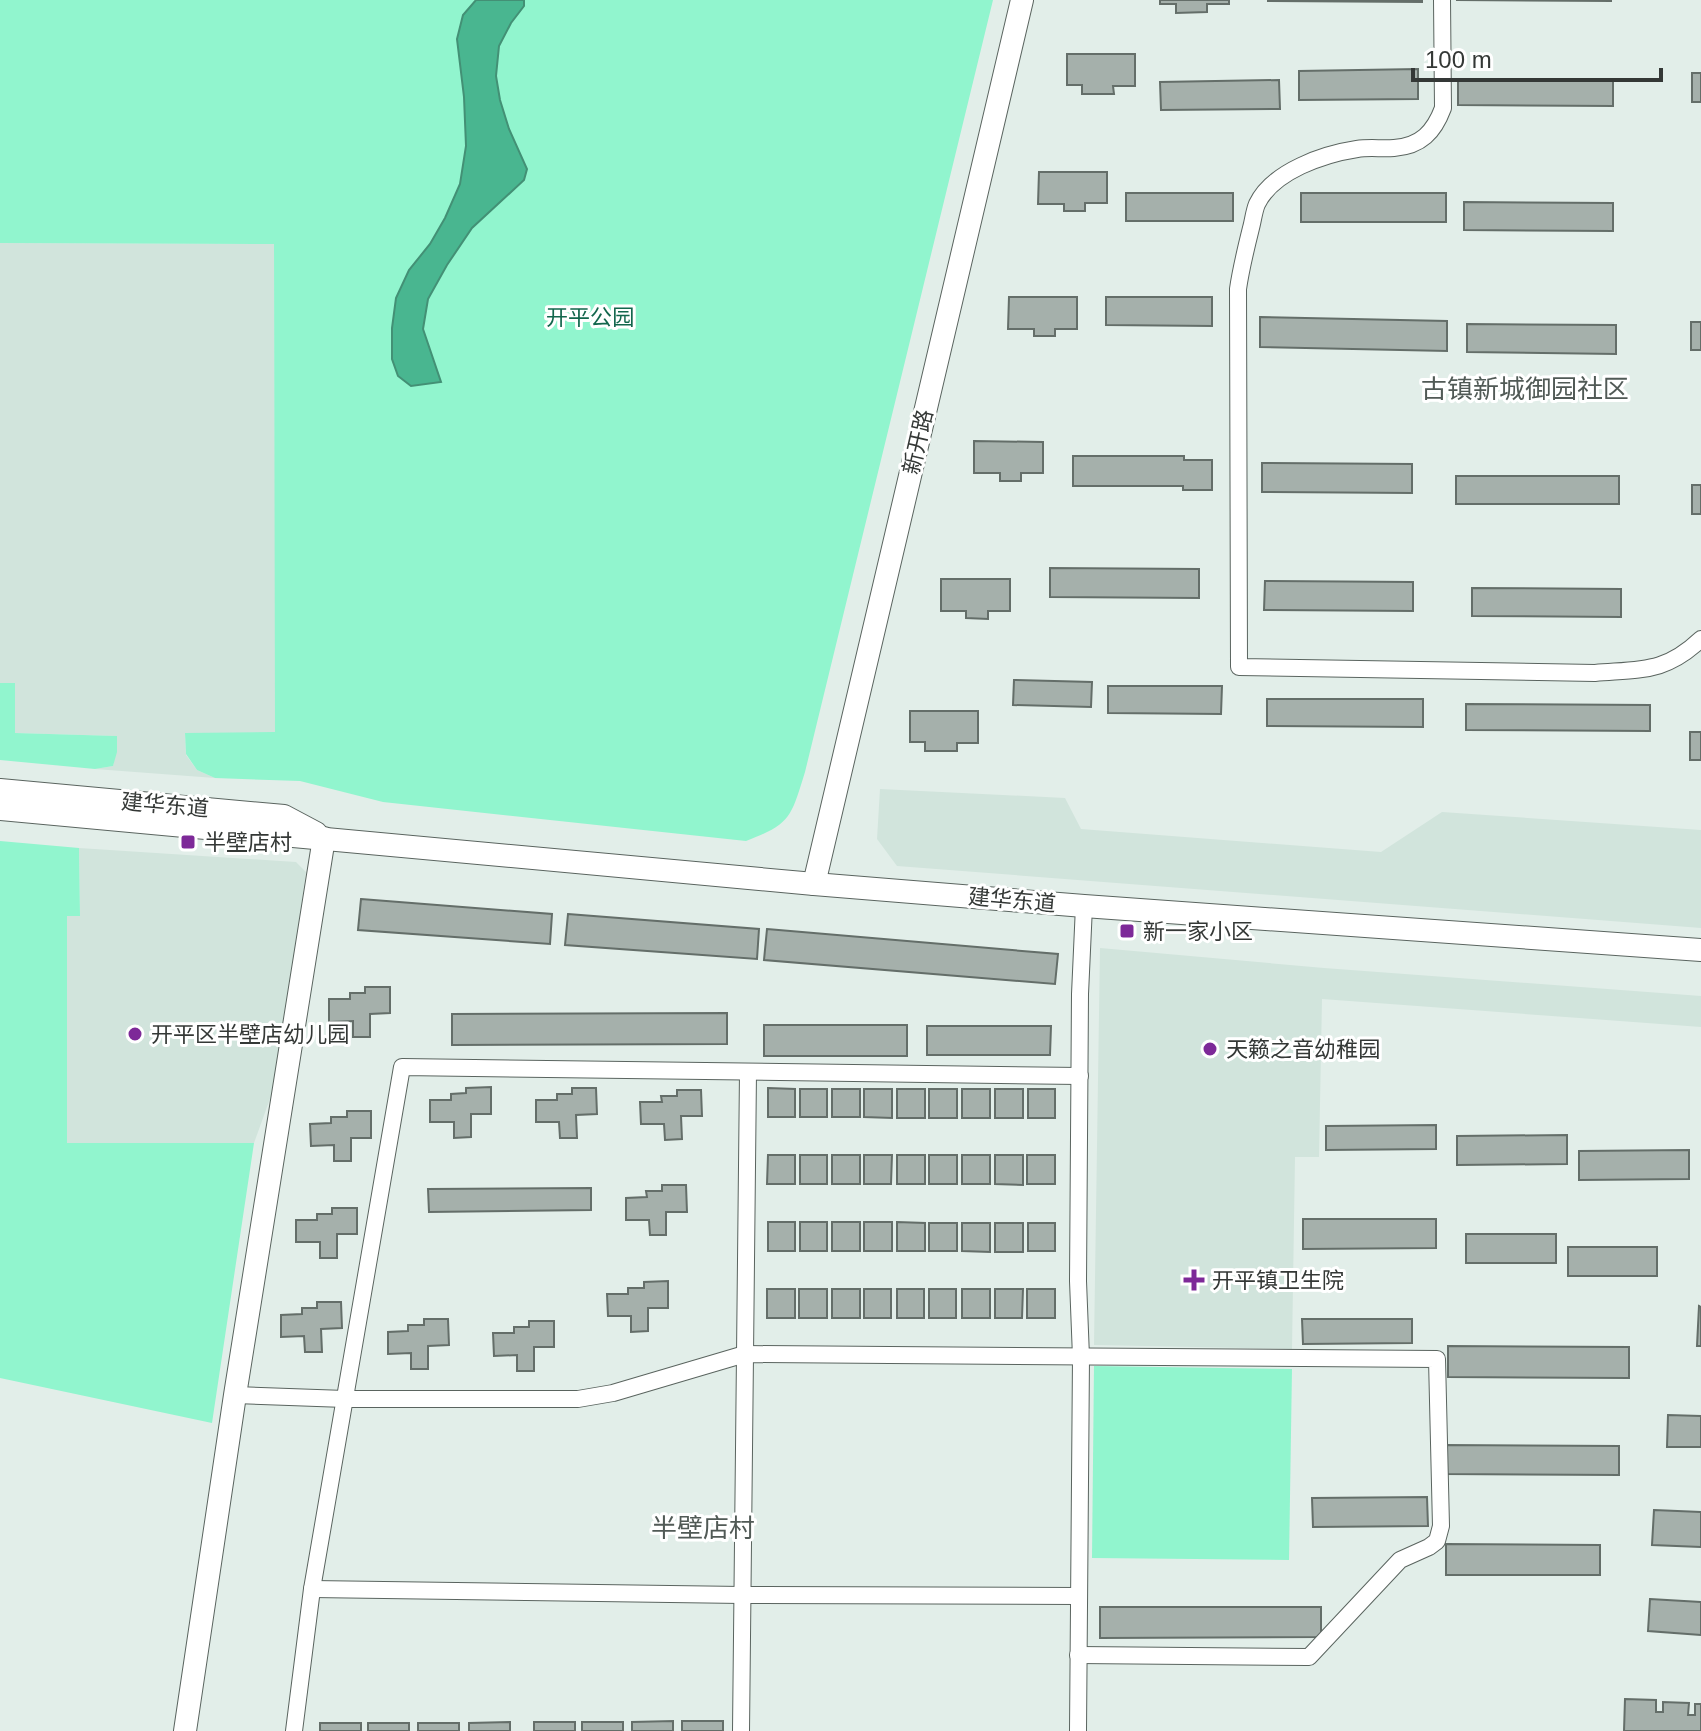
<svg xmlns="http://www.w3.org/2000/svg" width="1701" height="1731" viewBox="0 0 1701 1731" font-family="Arial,'Noto Sans SC',sans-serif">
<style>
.built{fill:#d1e4dc}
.green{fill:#91f5ce}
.water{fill:#49b690;stroke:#439075;stroke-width:2}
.building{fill:#a5b0ab;stroke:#646e69;stroke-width:2}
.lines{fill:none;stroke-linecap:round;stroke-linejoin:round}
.street-casing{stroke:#5a645f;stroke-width:18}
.secondary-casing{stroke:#5a645f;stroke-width:24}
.street{stroke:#fff;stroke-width:16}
.secondary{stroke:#fff;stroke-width:22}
.poi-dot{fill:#7d2998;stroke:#fff;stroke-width:3}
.labels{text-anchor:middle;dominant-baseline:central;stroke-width:6;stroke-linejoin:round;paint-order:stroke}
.park-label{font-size:22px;fill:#13674d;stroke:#fff}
.street-label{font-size:22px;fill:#343836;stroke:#fff}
.poi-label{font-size:22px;fill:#343836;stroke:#fff;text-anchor:start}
.quarter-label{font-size:26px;fill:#515a56;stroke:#fff}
</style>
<rect width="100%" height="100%" fill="#e2eee9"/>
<g class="built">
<polygon points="0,243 274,244 276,733 185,733 186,755 197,770 215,778 95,769 113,766 117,736 15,733 15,684 0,683"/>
<polygon points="880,789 1065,798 1081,829 1381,852 1442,812 1701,830 1701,928 897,866 877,839"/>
<polygon points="79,848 296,862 306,872 276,1082 254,1143 67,1143 67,915 80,915"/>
<polygon points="1100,948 1324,968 1701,996 1701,1027 1322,999 1319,1157 1295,1157 1292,1349 1094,1345"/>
</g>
<g class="green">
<path d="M0,0H993L805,772C791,817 791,824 746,841L383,802L300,781L215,778L197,770L186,754L185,733L275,732L274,244L0,243Z"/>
<polygon points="0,683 15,683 15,733 117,736 117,752 113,766 95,769 0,760"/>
<polygon points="0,841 79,848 80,916 67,916 67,1143 254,1143 212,1423 0,1378"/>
<polygon points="1094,1366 1292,1369 1289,1560 1092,1558"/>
</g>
<polygon class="water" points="476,0 524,0 524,6 511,23 499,46 496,76 500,100 509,129 527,169 524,180 472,228 447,265 428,299 423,329 441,382 411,386 398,376 392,359 392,328 396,298 409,270 430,244 445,218 460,184 466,146 464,97 457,39 463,15"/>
<g class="building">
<polygon points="1160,0 1229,0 1229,4 1207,4 1207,12 1176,13 1176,4 1160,4"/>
<polygon points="1268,0 1422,0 1422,2 1268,1"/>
<polygon points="1456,0 1611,0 1611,1"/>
<polygon points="1067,54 1135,54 1135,86 1113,86 1114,94 1082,94 1082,85 1067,85"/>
<polygon points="1418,69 1418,99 1299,100 1299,71"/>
<rect x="1692" y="73" width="9" height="29"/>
<polygon points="1458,79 1613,79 1613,106 1458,105"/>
<polygon points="1279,80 1280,109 1161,110 1160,82"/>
<polygon points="1039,172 1107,172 1107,203 1085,203 1085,211 1064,211 1064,204 1038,204"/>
<rect x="1126" y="193" width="107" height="28"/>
<rect x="1301" y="193" width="145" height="29"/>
<polygon points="1464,202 1613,203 1613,231 1464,230"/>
<polygon points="1009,297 1077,297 1077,329 1055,329 1055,336 1034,336 1034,329 1008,329"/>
<polygon points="1106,297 1212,297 1212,326 1106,325"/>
<polygon points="1260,317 1447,321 1447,351 1260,347"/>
<rect x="1691" y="322" width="10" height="28"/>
<polygon points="1467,324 1616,325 1616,354 1467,352"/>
<polygon points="974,441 1043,442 1043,473 1021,473 1021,481 1000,481 1000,473 974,473"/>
<polygon points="1073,456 1184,456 1184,460 1212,460 1212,490 1183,490 1183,486 1073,486"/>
<polygon points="1262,463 1412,464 1412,493 1262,492"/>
<rect x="1456" y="476" width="163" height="28"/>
<rect x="1692" y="485" width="9" height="29"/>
<polygon points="1050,568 1199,569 1199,598 1050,597"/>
<polygon points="941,579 1010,579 1010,611 988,611 988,619 966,618 966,611 941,611"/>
<polygon points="1265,581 1413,582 1413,611 1264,610"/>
<polygon points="1472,588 1621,589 1621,617 1472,616"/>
<polygon points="1014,680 1092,682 1091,707 1013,705"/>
<polygon points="1108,686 1222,686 1221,714 1108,713"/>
<polygon points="1267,699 1423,699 1423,727 1267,726"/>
<polygon points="1466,704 1650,705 1650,731 1466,730"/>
<polygon points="910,711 978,711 978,743 957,743 957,751 925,751 925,742 910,742"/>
<rect x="1690" y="732" width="11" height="28"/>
<polygon points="361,899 552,914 550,944 358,930"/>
<polygon points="568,914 759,929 757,959 565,945"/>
<polygon points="767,929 1058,954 1055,984 764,960"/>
<polygon points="365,987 390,987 390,1013 370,1014 370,1037 353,1037 353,1021 329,1022 329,999 350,999 350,993 365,993"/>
<polygon points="727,1013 727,1044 452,1045 452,1014"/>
<rect x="764" y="1025" width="143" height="31"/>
<polygon points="927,1026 1051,1026 1050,1055 927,1055"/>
<polygon points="491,1087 491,1114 471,1114 471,1137 454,1138 454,1122 430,1122 430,1100 451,1100 451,1094 466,1093 466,1088"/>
<polygon points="572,1088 596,1088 597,1114 576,1115 577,1138 560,1138 559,1122 536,1122 536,1100 557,1100 557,1094 572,1094"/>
<polygon points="768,1088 795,1089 795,1117 768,1117"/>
<rect x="800" y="1089" width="27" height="28"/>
<rect x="832" y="1089" width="28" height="28"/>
<polygon points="864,1089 892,1089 892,1118 864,1117"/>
<rect x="897" y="1089" width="28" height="29"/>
<rect x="929" y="1089" width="28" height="29"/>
<rect x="962" y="1089" width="28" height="29"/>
<rect x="995" y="1089" width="28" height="29"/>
<rect x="1028" y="1089" width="27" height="29"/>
<polygon points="677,1090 701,1090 702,1116 681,1116 682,1139 665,1140 664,1124 641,1124 640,1102 662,1102 661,1096 677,1096"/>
<polygon points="347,1111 371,1111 371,1138 351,1138 351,1161 334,1161 334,1145 311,1146 310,1124 331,1123 331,1117 347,1117"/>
<polygon points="1436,1125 1436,1149 1326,1150 1326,1126"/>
<polygon points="1567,1135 1567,1164 1457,1165 1457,1136"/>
<polygon points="1689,1150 1689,1179 1579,1180 1579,1151"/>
<polygon points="768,1155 795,1155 795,1184 767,1184"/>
<rect x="800" y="1155" width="27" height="29"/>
<rect x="832" y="1155" width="28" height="29"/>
<polygon points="864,1155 892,1155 891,1184 864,1184"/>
<rect x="897" y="1155" width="28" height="29"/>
<rect x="929" y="1155" width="28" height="29"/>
<rect x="962" y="1155" width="28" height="29"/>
<polygon points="995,1155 1023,1155 1023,1185 995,1184"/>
<rect x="1027" y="1155" width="28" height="29"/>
<polygon points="662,1185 686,1185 687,1212 666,1212 666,1235 650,1235 649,1220 626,1220 626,1198 647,1197 646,1191 662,1191"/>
<polygon points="591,1188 591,1210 429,1212 428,1189"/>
<polygon points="332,1208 357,1208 357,1234 337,1234 337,1258 320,1258 320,1242 296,1242 296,1220 317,1220 317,1214 332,1214"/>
<polygon points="1303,1219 1436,1219 1436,1248 1303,1249"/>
<rect x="768" y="1222" width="27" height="29"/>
<rect x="800" y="1222" width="27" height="29"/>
<rect x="832" y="1222" width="28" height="29"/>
<rect x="864" y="1222" width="28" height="29"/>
<polygon points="897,1222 925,1223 925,1251 897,1251"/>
<rect x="929" y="1223" width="28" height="28"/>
<polygon points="962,1223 990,1223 990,1252 962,1251"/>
<rect x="995" y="1223" width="28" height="29"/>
<rect x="1028" y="1223" width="27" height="28"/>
<rect x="1466" y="1234" width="90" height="29"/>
<rect x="1568" y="1247" width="89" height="29"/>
<polygon points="668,1281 668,1308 648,1308 648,1331 631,1332 631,1316 608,1316 607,1294 628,1294 628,1288 644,1288 644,1282"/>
<rect x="767" y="1289" width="28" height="29"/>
<rect x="799" y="1289" width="28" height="29"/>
<rect x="832" y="1289" width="28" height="29"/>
<rect x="864" y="1289" width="27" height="29"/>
<rect x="897" y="1289" width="27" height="29"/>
<rect x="929" y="1289" width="27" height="29"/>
<rect x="962" y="1289" width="28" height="29"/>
<polygon points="995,1289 1023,1289 1022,1318 995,1318"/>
<rect x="1027" y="1289" width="28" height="29"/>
<polygon points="317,1302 341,1302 342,1328 321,1329 322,1352 305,1352 304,1336 281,1337 281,1315 302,1314 302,1308 317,1308"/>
<polygon points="1699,1306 1701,1307 1701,1346 1697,1346"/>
<polygon points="424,1319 448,1319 449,1345 428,1346 428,1369 411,1369 411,1353 388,1354 388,1332 408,1331 408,1325 424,1325"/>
<polygon points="1302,1319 1412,1319 1412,1343 1303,1344"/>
<polygon points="529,1321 554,1321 554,1347 534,1347 534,1371 517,1371 517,1355 494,1356 493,1333 514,1333 514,1327 529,1327"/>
<polygon points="1448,1346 1629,1347 1629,1378 1448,1377"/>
<polygon points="1668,1415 1701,1416 1701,1447 1667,1447"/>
<polygon points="1444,1445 1619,1446 1619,1475 1444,1474"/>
<polygon points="1427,1497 1428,1526 1313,1527 1312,1498"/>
<polygon points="1654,1510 1701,1512 1701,1547 1652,1545"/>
<polygon points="1446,1544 1600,1545 1600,1575 1446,1575"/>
<polygon points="1650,1599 1701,1602 1701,1635 1648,1631"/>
<polygon points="1100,1607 1321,1607 1321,1637 1100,1638"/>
<polygon points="1625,1699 1656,1700 1656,1712 1663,1712 1663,1702 1689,1703 1688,1715 1695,1715 1695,1704 1701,1704 1701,1731 1624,1731"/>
<polygon points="673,1721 673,1731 632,1731 632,1722"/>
<rect x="682" y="1721" width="41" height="10"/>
<polygon points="510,1722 510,1731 469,1731 469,1723"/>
<rect x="534" y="1722" width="41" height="9"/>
<rect x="582" y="1722" width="41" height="9"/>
<rect x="320" y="1723" width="41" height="8"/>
<rect x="368" y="1723" width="41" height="8"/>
<rect x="418" y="1723" width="41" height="8"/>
</g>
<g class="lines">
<defs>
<g id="street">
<path d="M1442,0L1443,108C1434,132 1421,146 1394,148C1382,149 1369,147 1357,149C1324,154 1273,171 1257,204C1254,211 1253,221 1251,228C1246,248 1241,268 1238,289L1239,667L1595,673C1642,669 1665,673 1701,639"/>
<polyline points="235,1395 345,1399 578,1399 613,1393 745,1354 1437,1359 1441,1526 1437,1541 1429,1547 1400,1560 1309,1657 1078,1655"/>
<polyline points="312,1589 742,1595 1079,1596"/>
<polyline points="294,1731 312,1589 402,1067 1080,1076"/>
<polyline points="741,1731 748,1072"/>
<polyline points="1078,1731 1081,1357 1078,1281 1080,994 1084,906"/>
</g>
<g id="secondary">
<polyline points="0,790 284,816 316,833"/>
<polyline points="0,809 814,884 1084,906 1701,950"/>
<polyline points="814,884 1022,0"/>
<polyline points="185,1731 235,1395 324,838"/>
</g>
</defs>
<use href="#street" class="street-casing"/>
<use href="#secondary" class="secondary-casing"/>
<use href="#street" class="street"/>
<use href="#secondary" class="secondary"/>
</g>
<g class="poi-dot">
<rect x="180" y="834" width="16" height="16" rx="4"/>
<rect x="1119" y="923" width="16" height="16" rx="4"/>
<circle cx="135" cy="1034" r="8"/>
<circle cx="1210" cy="1049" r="8"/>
<path d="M1190 1268h8v8h8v8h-8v8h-8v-8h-8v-8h8z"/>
</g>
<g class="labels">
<g class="park-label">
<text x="590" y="317">开平公园</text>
</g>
<g class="street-label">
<text transform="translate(918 442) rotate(-77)">新开路</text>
<text transform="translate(165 805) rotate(5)">建华东道</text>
<text transform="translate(1012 900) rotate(5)">建华东道</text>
</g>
<g class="poi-label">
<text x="204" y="842">半壁店村</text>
<text x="1143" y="931">新一家小区</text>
<text x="151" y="1034">开平区半壁店幼儿园</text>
<text x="1226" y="1049">天籁之音幼稚园</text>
<text x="1212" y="1280">开平镇卫生院</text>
</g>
<g class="quarter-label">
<text x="1525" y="389">古镇新城御园社区</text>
<text x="703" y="1528">半壁店村</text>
</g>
</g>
<path d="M1413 68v12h248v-12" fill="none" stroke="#343836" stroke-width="4"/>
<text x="1425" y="68" font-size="24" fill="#343836" stroke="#ffffff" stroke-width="6" paint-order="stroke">100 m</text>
</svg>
